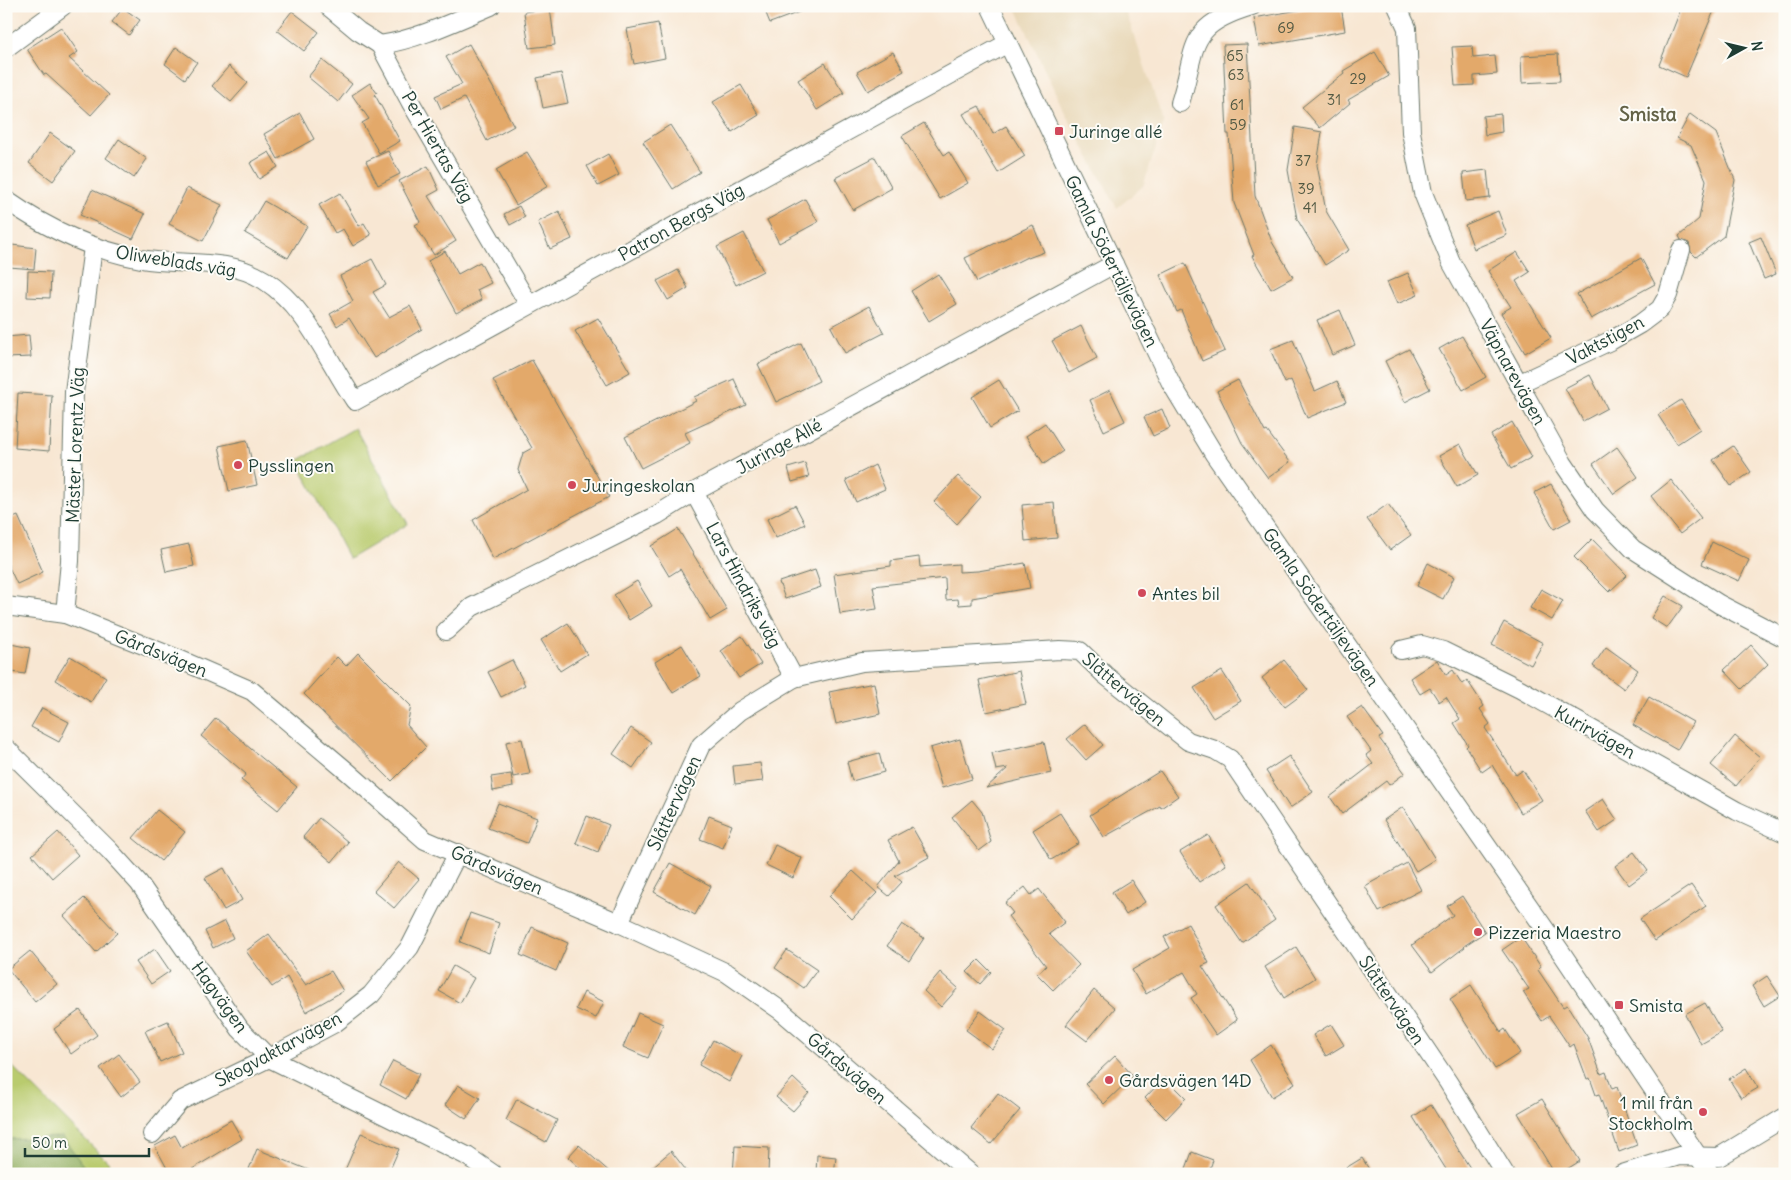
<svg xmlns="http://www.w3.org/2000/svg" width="1791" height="1180" viewBox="0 0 1791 1180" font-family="Delius,sans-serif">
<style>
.built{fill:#e9d9ba}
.green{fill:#b9cb6e;stroke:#6c8451}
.forest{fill:#92af61;stroke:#58764a}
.building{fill:#e3a96b}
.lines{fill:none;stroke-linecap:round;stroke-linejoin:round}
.minor-casing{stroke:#6b786c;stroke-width:20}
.minor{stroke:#fff;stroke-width:18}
.poi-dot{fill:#d1495b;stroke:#fdfcf7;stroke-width:2}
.labels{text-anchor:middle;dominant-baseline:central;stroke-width:4;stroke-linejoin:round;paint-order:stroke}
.number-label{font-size:15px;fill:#505842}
.poi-label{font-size:18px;fill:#1f3d34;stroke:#fdfcf7;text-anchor:start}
.street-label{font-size:18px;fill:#1f3d34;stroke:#fdfcf7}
.neighbourhood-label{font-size:19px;font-weight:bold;fill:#646347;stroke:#fdfcf7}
</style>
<rect width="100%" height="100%" fill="#fdfcf7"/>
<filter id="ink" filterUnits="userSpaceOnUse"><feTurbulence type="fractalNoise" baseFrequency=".02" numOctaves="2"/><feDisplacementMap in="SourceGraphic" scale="10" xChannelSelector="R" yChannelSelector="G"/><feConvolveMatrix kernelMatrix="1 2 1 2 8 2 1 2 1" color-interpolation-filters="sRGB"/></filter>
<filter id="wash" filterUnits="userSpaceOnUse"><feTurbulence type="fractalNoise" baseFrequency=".0096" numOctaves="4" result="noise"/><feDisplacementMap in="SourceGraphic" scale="20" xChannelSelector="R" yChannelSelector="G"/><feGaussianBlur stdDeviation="1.12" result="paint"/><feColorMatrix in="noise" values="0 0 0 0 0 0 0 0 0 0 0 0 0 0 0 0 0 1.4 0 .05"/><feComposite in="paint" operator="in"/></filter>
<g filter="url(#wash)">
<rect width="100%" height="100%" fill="#f8e7d3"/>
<polygon class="built" points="1015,6 1124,6 1164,123 1143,186 1117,208 1062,107"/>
<g class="green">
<polygon points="355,428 408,524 349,559 297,461"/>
<polygon points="6,1060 120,1174 6,1174"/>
</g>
<polygon class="forest" points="63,1137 89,1174 6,1174 6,1139"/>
<g id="blocks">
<g class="building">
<polygon points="763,6 810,6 810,8 770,23"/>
<polygon points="1321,6 1341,6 1345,31 1259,46 1254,18"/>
<polygon points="1682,6 1716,6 1686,77 1659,65"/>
<polygon points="123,8 140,20 129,35 112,22"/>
<polygon points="550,8 555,45 529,48 524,12"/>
<polygon points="292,11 319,32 304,51 277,30"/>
<polygon points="658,23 665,58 634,64 627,29"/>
<polygon points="61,27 78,52 69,58 109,95 91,115 46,74 44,75 27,49"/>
<polygon points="469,44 514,126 487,141 464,98 441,109 435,96 462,84 446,57"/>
<polygon points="1247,44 1255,196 1272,242 1293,277 1271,289 1252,256 1254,255 1234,203 1229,134 1227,134 1223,45"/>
<polygon points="1472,46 1473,58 1495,56 1497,74 1474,76 1474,85 1455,86 1452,47"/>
<polygon points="176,47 197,62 185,79 165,64"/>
<polygon points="893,52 904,71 868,91 857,72"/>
<polygon points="1375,52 1389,76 1348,100 1350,103 1320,128 1302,107 1344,73 1343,71"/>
<polygon points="1558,54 1560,81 1522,83 1521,56"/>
<polygon points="322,60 352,84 338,102 308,77"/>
<polygon points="825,63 844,93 817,110 798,80"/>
<polygon points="229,66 248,83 231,102 212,86"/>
<polygon points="561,73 568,103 543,108 537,78"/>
<polygon points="370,83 377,93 375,95 400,141 379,153 362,123 369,119 352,95"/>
<polygon points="741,85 759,115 732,132 713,102"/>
<polygon points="979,106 993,134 1006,126 1025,156 998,173 963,114"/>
<polygon points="300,113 314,139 278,159 264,134"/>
<polygon points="1501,114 1502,132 1485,135 1483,116"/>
<polygon points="1690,114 1716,133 1735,180 1724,236 1696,257 1691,252 1689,243 1681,240 1679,236 1699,219 1706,180 1691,145 1677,138"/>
<polygon points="924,123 944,155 949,152 968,183 940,199 902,136"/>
<polygon points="670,125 700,172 673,189 643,142"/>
<polygon points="1295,127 1322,132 1317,165 1326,211 1349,250 1325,265 1297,219 1288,170"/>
<polygon points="50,133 75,151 53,181 29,163"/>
<polygon points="119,139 147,159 134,178 106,158"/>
<polygon points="388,151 400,174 378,185 366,161"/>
<polygon points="269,152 278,167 259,179 250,163"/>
<polygon points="527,152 548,186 516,205 496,170"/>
<polygon points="608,154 619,175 598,186 587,166"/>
<polygon points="875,157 892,188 853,210 835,178"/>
<polygon points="428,166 439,190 428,196 456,241 434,255 415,225 420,222 399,181"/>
<polygon points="1487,170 1490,198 1466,201 1463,173"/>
<polygon points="187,188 222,205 203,241 169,224"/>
<polygon points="92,190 145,214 133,239 80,215"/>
<polygon points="340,193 359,226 364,223 371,235 353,246 343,229 335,233 319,205"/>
<polygon points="805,199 818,222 779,243 767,220"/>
<polygon points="264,201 307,226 288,258 245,233"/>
<polygon points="519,206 525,217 510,225 504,214"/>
<polygon points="559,211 572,239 550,249 538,222"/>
<polygon points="1498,211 1507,235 1474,249 1465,225"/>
<polygon points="1033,225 1044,252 1028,258 1027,257 977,282 965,258"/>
<polygon points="744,233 763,271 736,285 717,247"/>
<polygon points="1761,237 1776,274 1764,279 1749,242"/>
<polygon points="12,245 36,248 34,269 9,267"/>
<polygon points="445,251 458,274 480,262 491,283 477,290 482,300 456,313 428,261"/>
<polygon points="1517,252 1530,272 1516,281 1551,338 1525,353 1501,313 1511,307 1488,271"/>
<polygon points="1641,258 1655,284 1591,319 1577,294"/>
<polygon points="372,259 386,285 373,292 389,317 410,306 422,329 374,358 349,318 337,326 330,314 353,301 340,276"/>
<polygon points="1185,263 1225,351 1202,361 1181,310 1177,312 1160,275"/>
<polygon points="678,270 688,288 668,300 657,281"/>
<polygon points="28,271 51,272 50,298 27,297"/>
<polygon points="1408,273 1418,295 1397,304 1387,282"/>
<polygon points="938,274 957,304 929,321 911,291"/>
<polygon points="869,306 884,333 845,353 831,327"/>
<polygon points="1340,310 1355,345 1332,355 1317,320"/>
<polygon points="598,318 630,372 607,385 575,331"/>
<polygon points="1081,326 1097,358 1069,373 1052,341"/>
<polygon points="29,335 31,357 6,358 6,337"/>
<polygon points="1462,336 1486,377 1463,390 1439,349"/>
<polygon points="1293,340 1315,391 1337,381 1346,402 1307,418 1291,380 1285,383 1270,349"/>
<polygon points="801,343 819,381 776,402 758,364"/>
<polygon points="1409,349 1430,389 1405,402 1385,361"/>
<polygon points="532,360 609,497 493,559 473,520 527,489 518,470 523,453 532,448 493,380"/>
<polygon points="1590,375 1607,408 1583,421 1565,388"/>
<polygon points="734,379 746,405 685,433 690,443 641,468 625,437 696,401 694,397"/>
<polygon points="999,380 1018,411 990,428 972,397"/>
<polygon points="1238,380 1265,432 1267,431 1290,462 1268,478 1242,443 1217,391"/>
<polygon points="1110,390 1125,421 1104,431 1090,400"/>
<polygon points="18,393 52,395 49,451 15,448"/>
<polygon points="1681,400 1700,429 1677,444 1658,415"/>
<polygon points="1162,409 1170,428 1153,436 1144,417"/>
<polygon points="1512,422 1532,457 1511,469 1491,435"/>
<polygon points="1045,423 1063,451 1044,464 1026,436"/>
<polygon points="247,440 257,485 229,491 219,446"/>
<polygon points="1460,444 1478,475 1457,487 1439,456"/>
<polygon points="1733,446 1751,472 1731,486 1713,460"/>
<polygon points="1617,447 1638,477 1614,494 1593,464"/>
<polygon points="805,463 809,477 792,482 788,468"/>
<polygon points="875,465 885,489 856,502 846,480"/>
<polygon points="958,476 981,497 957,524 934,502"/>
<polygon points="1671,480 1701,518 1680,534 1651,496"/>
<polygon points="1551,484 1571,520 1554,529 1534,493"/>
<polygon points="1054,502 1057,538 1025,541 1022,505"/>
<polygon points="1388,504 1411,535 1390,550 1367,519"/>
<polygon points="795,505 805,524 776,538 767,519"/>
<polygon points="18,516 43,572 17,584 6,561 6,521"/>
<polygon points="678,529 727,610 710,620 680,569 669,576 651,546"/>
<polygon points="1592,539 1627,575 1609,592 1574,557"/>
<polygon points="1712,542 1749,560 1739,581 1702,564"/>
<polygon points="189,544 194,566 166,572 161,550"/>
<polygon points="919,557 920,567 959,564 959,572 978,571 1025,563 1030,588 972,598 972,604 959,605 958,599 946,600 945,578 873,586 877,609 840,614 834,574 891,566 891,561"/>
<polygon points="1428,563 1454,577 1443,599 1417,586"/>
<polygon points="815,570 821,587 785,599 779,582"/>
<polygon points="637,581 652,606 629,620 614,595"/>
<polygon points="1541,589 1563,601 1552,620 1530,608"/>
<polygon points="1665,596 1683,606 1667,628 1651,618"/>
<polygon points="1504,622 1543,643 1531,665 1492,645"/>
<polygon points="568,623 587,654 560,671 541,640"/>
<polygon points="742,636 761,664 739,678 721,651"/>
<polygon points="6,643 30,648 25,674 6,671"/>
<polygon points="682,645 701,676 673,693 655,662"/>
<polygon points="1751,645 1768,664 1742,689 1724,670"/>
<polygon points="1606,647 1638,670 1624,689 1593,666"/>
<polygon points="358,653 411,706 407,725 426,747 392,781 304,694 337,657 346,666"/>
<polygon points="70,656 106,677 91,702 55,680"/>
<polygon points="512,660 525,685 501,697 488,672"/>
<polygon points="1284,660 1308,690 1285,707 1262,678"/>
<polygon points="1437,660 1446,675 1453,670 1462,684 1467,680 1484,706 1480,709 1490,724 1485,728 1516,775 1523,770 1542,800 1521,813 1492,765 1482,772 1466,747 1468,745 1454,723 1460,719 1446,697 1439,702 1430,688 1420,694 1410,678"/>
<polygon points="1019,671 1026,704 986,712 979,680"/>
<polygon points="1222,671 1241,701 1213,718 1194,688"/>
<polygon points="874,683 880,714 836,724 829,692"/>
<polygon points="1649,697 1693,722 1677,750 1633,725"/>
<polygon points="1362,707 1383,736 1379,738 1405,773 1389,785 1386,781 1342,814 1330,797 1373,764 1366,755 1371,751 1347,717"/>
<polygon points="42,708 69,722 59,742 31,727"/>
<polygon points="216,718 245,743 245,744 297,787 278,810 241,780 246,774 201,736"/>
<polygon points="1085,724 1103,745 1086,760 1067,739"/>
<polygon points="631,728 651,742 633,768 613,754"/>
<polygon points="1735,736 1760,757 1736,786 1711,765"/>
<polygon points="522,739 530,774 513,777 506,742"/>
<polygon points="960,739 972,779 942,788 930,748"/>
<polygon points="1044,742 1051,773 986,788 1008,768 996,770 992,753"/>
<polygon points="879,753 884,772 852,781 847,762"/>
<polygon points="1289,756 1313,792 1290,808 1266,771"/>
<polygon points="760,763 763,781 735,784 733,766"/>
<polygon points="1160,771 1178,796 1161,808 1160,806 1104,837 1090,815"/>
<polygon points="511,774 513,787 493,791 491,777"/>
<polygon points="1603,799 1617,820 1599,832 1585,811"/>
<polygon points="972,800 982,812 991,842 979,851 952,817"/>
<polygon points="498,803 537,818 527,843 488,828"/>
<polygon points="1403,807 1435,859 1416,871 1384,820"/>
<polygon points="157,810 185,832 161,861 133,838"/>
<polygon points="1060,813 1079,843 1051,860 1033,830"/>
<polygon points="587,816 609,825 598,852 576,843"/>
<polygon points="709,816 732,825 723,848 700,839"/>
<polygon points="319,818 348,842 332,862 303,837"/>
<polygon points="912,827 929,857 895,876 902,882 889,896 878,887 899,861 888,840"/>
<polygon points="58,832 78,855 52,878 32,855"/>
<polygon points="1208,835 1226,865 1199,882 1180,852"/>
<polygon points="775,845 802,858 793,878 766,865"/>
<polygon points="1634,852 1648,871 1629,885 1615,866"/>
<polygon points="399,862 419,879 394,908 374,891"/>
<polygon points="670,863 711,886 695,915 654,892"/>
<polygon points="1407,863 1421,890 1379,912 1365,886"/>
<polygon points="224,868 242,900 224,910 205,878"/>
<polygon points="853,871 877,893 852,919 829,896"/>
<polygon points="1131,880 1145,902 1126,915 1112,892"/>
<polygon points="1249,882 1275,920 1242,943 1216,905"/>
<polygon points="1691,885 1706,906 1655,941 1640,919"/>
<polygon points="1025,887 1031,895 1039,889 1065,922 1049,934 1079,965 1053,990 1037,974 1046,966 1008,916 1013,913 1005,903"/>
<polygon points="1462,896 1485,932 1464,946 1465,947 1432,972 1412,945 1453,915 1447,906"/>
<polygon points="84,898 117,933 96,952 64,916"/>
<polygon points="470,913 499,923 489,953 460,942"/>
<polygon points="225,921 233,938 213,948 205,931"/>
<polygon points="902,924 924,938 909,961 887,946"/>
<polygon points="1188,924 1209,963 1202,966 1237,1020 1216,1035 1191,998 1197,994 1184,972 1146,994 1132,970 1170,948 1164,937"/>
<polygon points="532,927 568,943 556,971 520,955"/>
<polygon points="269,934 306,985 331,971 343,991 306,1012 287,977 272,987 246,951"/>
<polygon points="1521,937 1541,967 1538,970 1563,1007 1567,1005 1588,1038 1601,1074 1606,1072 1612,1089 1617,1087 1637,1145 1619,1152 1599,1094 1596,1095 1590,1078 1587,1079 1574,1044 1570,1047 1549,1016 1542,1021 1523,992 1529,989 1502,950"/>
<polygon points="1296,947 1315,978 1284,998 1265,967"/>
<polygon points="155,949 170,971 151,984 136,962"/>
<polygon points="787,950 817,970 804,988 775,968"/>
<polygon points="30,951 57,984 35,1002 8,969"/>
<polygon points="979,960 991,972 980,984 967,972"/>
<polygon points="453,966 474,978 460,1003 439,991"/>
<polygon points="940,972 958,988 941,1007 924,991"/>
<polygon points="1767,976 1780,996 1764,1006 1752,986"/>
<polygon points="1471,985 1501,1032 1505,1029 1520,1053 1495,1069 1450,999"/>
<polygon points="1094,990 1115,1008 1087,1041 1066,1025"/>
<polygon points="584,992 604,1002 596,1018 576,1009"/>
<polygon points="1705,1003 1722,1032 1701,1044 1685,1014"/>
<polygon points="80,1010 97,1035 71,1054 54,1029"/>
<polygon points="980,1011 1006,1030 992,1049 966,1030"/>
<polygon points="638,1013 663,1024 648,1058 623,1047"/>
<polygon points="168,1021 182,1052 160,1062 145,1031"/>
<polygon points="1331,1024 1344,1045 1326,1056 1313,1035"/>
<polygon points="713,1040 742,1056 729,1082 699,1065"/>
<polygon points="1271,1045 1295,1083 1272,1097 1250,1060"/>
<polygon points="119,1054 140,1082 121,1097 100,1068"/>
<polygon points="1115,1056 1133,1076 1104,1104 1085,1084"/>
<polygon points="393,1061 419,1074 406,1099 380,1085"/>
<polygon points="1746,1068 1758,1088 1741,1098 1729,1079"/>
<polygon points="1165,1077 1186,1098 1166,1119 1145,1098"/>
<polygon points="793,1078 809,1093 793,1111 776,1097"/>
<polygon points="458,1085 480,1098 466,1119 445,1105"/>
<polygon points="998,1093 1020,1110 991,1144 971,1128"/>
<polygon points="517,1099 557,1120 546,1142 506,1120"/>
<polygon points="1542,1099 1580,1161 1559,1174 1555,1174 1518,1113"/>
<polygon points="1431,1105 1461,1154 1474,1174 1449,1174 1432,1147 1413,1117"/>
<polygon points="231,1120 242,1139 184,1174 170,1174 155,1146 175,1135 182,1148"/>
<polygon points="361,1133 399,1149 388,1174 353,1174 345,1170"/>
<polygon points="579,1145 612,1174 586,1174 568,1157"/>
<polygon points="735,1146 769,1148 768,1174 733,1174"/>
<polygon points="257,1149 316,1173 316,1174 247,1174"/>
<polygon points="671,1151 689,1174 644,1174"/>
<polygon points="1192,1152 1213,1160 1208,1174 1184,1174"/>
<polygon points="817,1155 836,1157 834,1174 816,1173"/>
<polygon points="1362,1158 1372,1174 1336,1174"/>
</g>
</g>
</g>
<g filter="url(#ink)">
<use href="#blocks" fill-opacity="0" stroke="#6b786c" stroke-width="1"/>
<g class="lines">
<defs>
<g id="minor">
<polyline points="328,6 358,31 380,45 411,103 529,305"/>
<polyline points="990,6 1171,383 1214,454 1563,955 1710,1174"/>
<polyline points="1397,6 1407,28 1411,132 1423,193 1451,262 1563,463 1595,510 1633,549 1719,604 1785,638"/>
<path d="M380,45C419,39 455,21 491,6"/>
<polyline points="6,48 63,6"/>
<path d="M1180,103C1198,46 1185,26 1252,6"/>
<path d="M6,200C46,228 93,250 141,259C182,266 227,257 264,280C308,308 327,360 355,401L1008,43"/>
<polyline points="1520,383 1612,340 1640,324 1660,309 1668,295 1681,250"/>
<polyline points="694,492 794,678"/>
<polyline points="6,606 65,614 176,658 252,691 349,773 425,840 619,923 727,973 780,1010 971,1174"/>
<polyline points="65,614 70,561 74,392 93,247"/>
<polyline points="446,631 472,607 657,515 694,492 1114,264"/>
<polyline points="1401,650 1422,645 1443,651 1520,689 1737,811 1785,833"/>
<polyline points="6,748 109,850 139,883 240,1029 269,1058 467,1156 493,1174"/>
<polyline points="619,923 701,745 740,711 794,678 862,662 1060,650 1080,651 1105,675 1188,741 1215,750 1230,759 1448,1082 1505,1174"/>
<polyline points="152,1134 180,1101 269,1058 335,1023 371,995 410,947 458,853"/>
<polyline points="1622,1174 1679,1156 1719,1157 1785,1117"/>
</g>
</defs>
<use href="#minor" class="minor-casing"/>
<use href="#minor" class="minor"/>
</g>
</g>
<g class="poi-dot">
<rect x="1054" y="126" width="10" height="10" rx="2.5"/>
<circle cx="238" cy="465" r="5"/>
<circle cx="572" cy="485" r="5"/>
<circle cx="1142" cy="593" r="5"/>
<circle cx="1478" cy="932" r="5"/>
<rect x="1614" y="1000" width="10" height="10" rx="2.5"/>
<circle cx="1109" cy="1080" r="5"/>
<circle cx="1703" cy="1112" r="5"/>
</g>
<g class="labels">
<g class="number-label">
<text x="1286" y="27">69</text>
<text x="1235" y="55">65</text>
<text x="1236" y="74">63</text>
<text x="1358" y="78">29</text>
<text x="1334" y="99">31</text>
<text x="1237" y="104">61</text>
<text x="1238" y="124">59</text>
<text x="1303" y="160">37</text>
<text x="1306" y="188">39</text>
<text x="1310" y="207">41</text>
</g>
<g class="poi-label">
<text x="1069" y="131">Juringe allé</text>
<text x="248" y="465">Pysslingen</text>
<text x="582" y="485">Juringeskolan</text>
<text x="1152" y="593">Antes bil</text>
<text x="1488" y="932">Pizzeria Maestro</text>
<text x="1629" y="1005">Smista</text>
<text x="1119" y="1080">Gårdsvägen 14D</text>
<text x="1693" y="1102" text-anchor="end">1 mil från<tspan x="1693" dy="21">Stockholm</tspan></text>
</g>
<g class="street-label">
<text transform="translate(438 147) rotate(60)">Per Hiertas Väg</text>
<text transform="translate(681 222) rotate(-29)">Patron Bergs Väg</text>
<text transform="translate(176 261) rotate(9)">Oliweblads väg</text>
<text transform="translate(1112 261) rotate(64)">Gamla Södertäljevägen</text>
<text transform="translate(1605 340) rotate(-28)">Vaktstigen</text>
<text transform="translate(1513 372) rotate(61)">Väpnarevägen</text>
<text transform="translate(75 445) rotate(-88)">Mäster Lorentz Väg</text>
<text transform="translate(779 446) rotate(-29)">Juringe Allé</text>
<text transform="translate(744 585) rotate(62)">Lars Hindriks väg</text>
<text transform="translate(1321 607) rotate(55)">Gamla Södertäljevägen</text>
<text transform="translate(161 653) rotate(22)">Gårdsvägen</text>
<text transform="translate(1124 689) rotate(40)">Slåttervägen</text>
<text transform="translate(1595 732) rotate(29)">Kurirvägen</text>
<text transform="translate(674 803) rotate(-65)">Slåttervägen</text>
<text transform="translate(497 870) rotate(23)">Gårdsvägen</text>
<text transform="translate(220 997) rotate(54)">Hagvägen</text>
<text transform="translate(1392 1000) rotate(56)">Slåttervägen</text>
<text transform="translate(278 1049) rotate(-28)">Skogvaktarvägen</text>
<text transform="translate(847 1068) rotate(41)">Gårdsvägen</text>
</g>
<g class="neighbourhood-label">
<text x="1648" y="114">Smista</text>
</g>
</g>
<rect width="1791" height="1180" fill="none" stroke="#fdfcf7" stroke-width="25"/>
<g transform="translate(1744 48) rotate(82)" stroke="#fdfcf7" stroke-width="4" paint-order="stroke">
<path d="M0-4L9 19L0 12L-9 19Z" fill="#1f3d34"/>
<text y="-8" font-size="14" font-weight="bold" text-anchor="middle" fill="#1f3d34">N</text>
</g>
<path d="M25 1148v8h124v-8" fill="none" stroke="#1f3d34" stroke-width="2.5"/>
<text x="32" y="1148" font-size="15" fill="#1f3d34" stroke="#fdfcf7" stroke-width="4" paint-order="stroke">50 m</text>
</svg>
